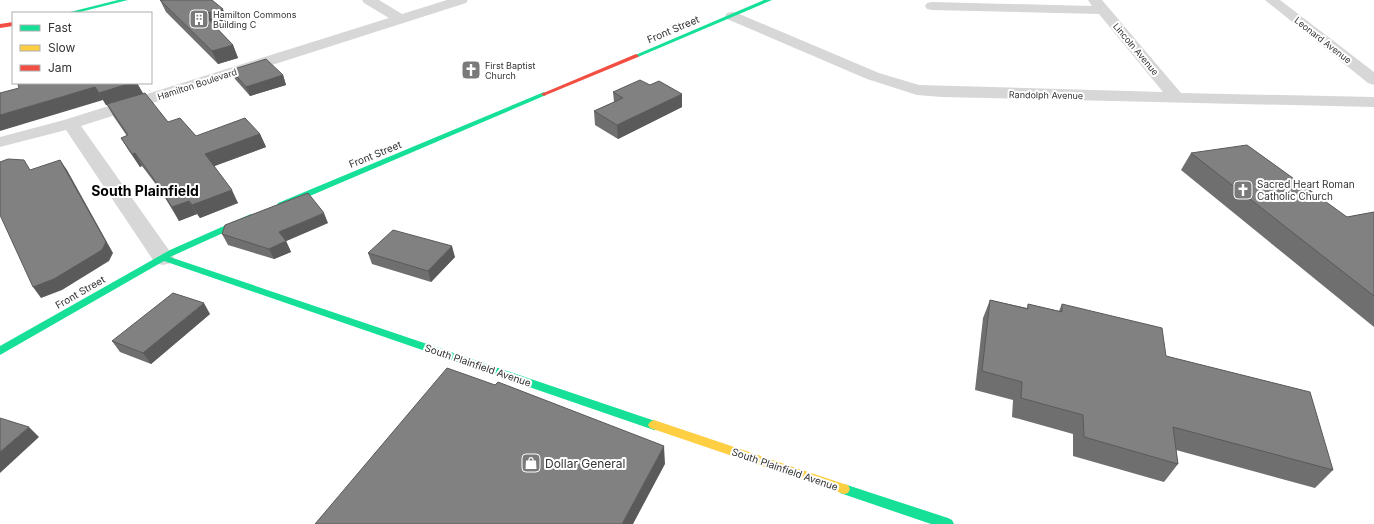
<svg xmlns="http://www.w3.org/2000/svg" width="1374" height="524" viewBox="0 0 1374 524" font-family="Inter,sans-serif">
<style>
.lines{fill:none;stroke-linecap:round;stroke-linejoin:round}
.street{fill:#d7d7d7;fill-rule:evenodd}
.fast{fill:#16e098;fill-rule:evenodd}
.slow{fill:#ffcf43;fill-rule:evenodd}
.jam{fill:#f24e42;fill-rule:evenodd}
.wall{fill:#6f6f6f}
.shaded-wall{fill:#5a5a5a}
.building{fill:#818181;stroke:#5a5a5a}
.labels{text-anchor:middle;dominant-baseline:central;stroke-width:4;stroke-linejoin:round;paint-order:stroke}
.far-poi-label{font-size:9px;fill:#333;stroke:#fff;text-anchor:start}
.far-street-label{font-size:9px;fill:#333;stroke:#fff}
.street-label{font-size:10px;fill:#333;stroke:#fff}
.poi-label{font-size:10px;fill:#333;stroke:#fff;text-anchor:start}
.near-poi-label{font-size:12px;fill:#333;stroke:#fff;text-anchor:start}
.district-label{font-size:14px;font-weight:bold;fill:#000;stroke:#fff}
</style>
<rect width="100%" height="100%" fill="#fff"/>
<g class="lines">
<g class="street">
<polygon points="362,0 379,0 402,14 447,0 468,0 466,3 81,126 171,253 174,258 171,263 163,265 155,263 66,130 0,147 0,137 64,120 389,18 364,3"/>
<polygon points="1088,0 1102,0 1181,93 1374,97 1374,107 942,97 917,95 867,79 727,19 725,16 727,13 732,12 737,13 879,73 919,85 1163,92 1099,14 932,10 927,9 925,6 927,3 932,2 1092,6"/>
<polygon points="1265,0 1280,0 1374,72 1374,85 1368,83"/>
</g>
<g class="fast">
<polygon points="118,0 128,0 76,13 66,13"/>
<polygon points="764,0 772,0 638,57 633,56"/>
<polygon points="544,92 546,93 546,95 284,207 281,208 277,205 278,203"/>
<polygon points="251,214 254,215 255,217 254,219 170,257 658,422 660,425 658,428 654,430 164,261 0,355 0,346 170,250"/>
<polygon points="844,484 948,518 952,520 954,524 931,524 840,493 838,489 840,485"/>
</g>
<polygon class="slow" points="654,420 844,484 848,485 850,489 848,493 844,494 650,428 648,425 650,422"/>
<g class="jam">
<polygon points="13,22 13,26 0,28 0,24"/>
<polygon points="636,54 639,56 638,57 546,95 544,96 541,94"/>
</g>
</g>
<g class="wall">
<polygon points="160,0 228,21 214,25 233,45 238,58 218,64 166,12"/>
<polygon points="231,70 283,75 286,85 250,96 235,79"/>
<polygon points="22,83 137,83 143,93 168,122 196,136 260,134 266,147 214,166 238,203 200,218 197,214 179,221 161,191 142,166 140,167 129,151 121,138 127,136 114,117 107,105 106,105 103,100 19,88"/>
<polygon points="650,85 682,107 618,139 595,125 594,111 614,102 613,92"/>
<polygon points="1191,153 1347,217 1374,212 1374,327 1181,170"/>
<polygon points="328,223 286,241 291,252 274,259 228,245 222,234"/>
<polygon points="368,253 455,257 431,282 372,264"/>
<polygon points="990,300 1027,308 1028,304 1059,311 1062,304 1166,356 1333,470 1315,488 1176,450 1178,464 1164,482 1073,456 1073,434 1012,417 1013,400 975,390 983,318"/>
<polygon points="210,314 151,364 120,352 112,341"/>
</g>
<g class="shaded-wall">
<polygon points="223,9 228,21 209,27 203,14"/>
<polygon points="233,45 238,58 218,64 212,51"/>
<polygon points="283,75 286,85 250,96 246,87"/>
<polygon points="131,83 137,83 143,94 106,105 99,93"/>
<polygon points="95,87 103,100 0,131 0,115"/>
<polygon points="682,94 682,107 618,139 617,125"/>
<polygon points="260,134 266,147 212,167 205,154"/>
<polygon points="135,153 142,166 140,167 132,154"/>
<polygon points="60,160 67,170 113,253 109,261 62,290 41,298 33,287"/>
<polygon points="232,190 238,203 200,218 192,205"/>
<polygon points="189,201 197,214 179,221 172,207"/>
<polygon points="324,213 328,223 284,242 279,232"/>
<polygon points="286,241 291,252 274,259 269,249"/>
<polygon points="452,246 455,257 431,282 428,271"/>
<polygon points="204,303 210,314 151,364 143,353"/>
<polygon points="29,427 39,437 0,473 0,452"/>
<polygon points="664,446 665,464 633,524 622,524"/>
</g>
<g class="building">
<polygon points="160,0 212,0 223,9 203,14 233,45 212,51"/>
<polygon points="266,59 283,75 246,87 231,70"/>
<polygon points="640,80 650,85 659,81 682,94 617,125 594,111 623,98 613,92"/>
<polygon points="22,83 131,83 99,93 95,87 0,115 0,93 19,88 18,84"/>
<polygon points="145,93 168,122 180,118 196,136 245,118 260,134 205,154 232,190 192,205 189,201 172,207 153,178 135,153 132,154 121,138 128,135 107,104"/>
<polygon points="1247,145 1347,217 1374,212 1374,296 1191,153"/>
<polygon points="8,159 24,160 30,170 60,160 106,242 102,250 54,279 33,287 0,215 0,162"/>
<polygon points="308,193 324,213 279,232 286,241 269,249 222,234 225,225"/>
<polygon points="393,230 452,246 428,271 368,253"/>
<polygon points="173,293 204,303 143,353 112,341"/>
<polygon points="990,300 1028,309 1028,304 1062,312 1062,304 1162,328 1166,356 1310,392 1333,470 1173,427 1178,464 1084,437 1083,415 1021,398 1022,382 982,371"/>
<polygon points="447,368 495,385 498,382 664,446 622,524 315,524"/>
<polygon points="0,418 29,427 0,452"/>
</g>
<defs>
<symbol id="building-square" viewBox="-11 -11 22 22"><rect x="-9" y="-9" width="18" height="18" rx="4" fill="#7a7a7a" stroke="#fff"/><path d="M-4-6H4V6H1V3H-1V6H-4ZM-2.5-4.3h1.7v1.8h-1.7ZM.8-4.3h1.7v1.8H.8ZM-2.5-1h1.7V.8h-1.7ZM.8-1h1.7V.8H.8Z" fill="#fff"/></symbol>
<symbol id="church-square" viewBox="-11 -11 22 22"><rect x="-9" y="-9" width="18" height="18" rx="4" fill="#7a7a7a" stroke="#fff"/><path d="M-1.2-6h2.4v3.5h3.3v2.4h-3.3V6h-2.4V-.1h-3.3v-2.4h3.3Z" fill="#fff"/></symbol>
<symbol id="shop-square" viewBox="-11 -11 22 22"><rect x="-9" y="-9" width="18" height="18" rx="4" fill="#7a7a7a" stroke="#fff"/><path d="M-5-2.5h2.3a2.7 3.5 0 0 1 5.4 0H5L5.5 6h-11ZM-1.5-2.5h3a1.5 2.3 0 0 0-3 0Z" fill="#fff"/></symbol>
</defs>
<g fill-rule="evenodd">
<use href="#building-square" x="188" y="8" width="22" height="22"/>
<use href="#church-square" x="460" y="59" width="22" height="22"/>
<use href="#church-square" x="1232" y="179" width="22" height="22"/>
<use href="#shop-square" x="520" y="452" width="22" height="22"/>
</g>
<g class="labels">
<g class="far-poi-label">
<text x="213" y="14">Hamilton Commons<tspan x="213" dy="10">Building C</tspan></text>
<text x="485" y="65">First Baptist<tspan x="485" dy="10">Church</tspan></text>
</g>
<g class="far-street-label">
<text transform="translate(1323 40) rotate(38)">Leonard Avenue</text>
<text transform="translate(1136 49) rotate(50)">Lincoln Avenue</text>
<text transform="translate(197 84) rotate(-18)">Hamilton Boulevard</text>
<text transform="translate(1046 95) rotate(1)">Randolph Avenue</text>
</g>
<g class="street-label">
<text transform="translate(673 29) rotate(-23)">Front Street</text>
<text transform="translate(375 154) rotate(-22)">Front Street</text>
<text transform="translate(80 292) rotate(-30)">Front Street</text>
<text transform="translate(478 365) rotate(19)">South Plainfield Avenue</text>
<text transform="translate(785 469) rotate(19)">South Plainfield Avenue</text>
</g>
<g class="poi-label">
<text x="1257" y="184">Sacred Heart Roman<tspan x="1257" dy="12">Catholic Church</tspan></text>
</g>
<g class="near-poi-label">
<text x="545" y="463">Dollar General</text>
</g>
<g class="district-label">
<text x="145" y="190">South Plainfield</text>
</g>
</g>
<rect x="12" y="12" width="140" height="72" fill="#ffffff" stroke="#adadad"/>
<rect x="20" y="25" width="20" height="6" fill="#16e098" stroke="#adadad"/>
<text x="48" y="32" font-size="12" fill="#333333">Fast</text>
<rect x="20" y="45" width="20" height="6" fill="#ffcf43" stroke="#adadad"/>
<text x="48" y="52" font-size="12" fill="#333333">Slow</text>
<rect x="20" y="65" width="20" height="6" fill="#f24e42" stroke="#adadad"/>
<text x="48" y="72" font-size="12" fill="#333333">Jam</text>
</svg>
